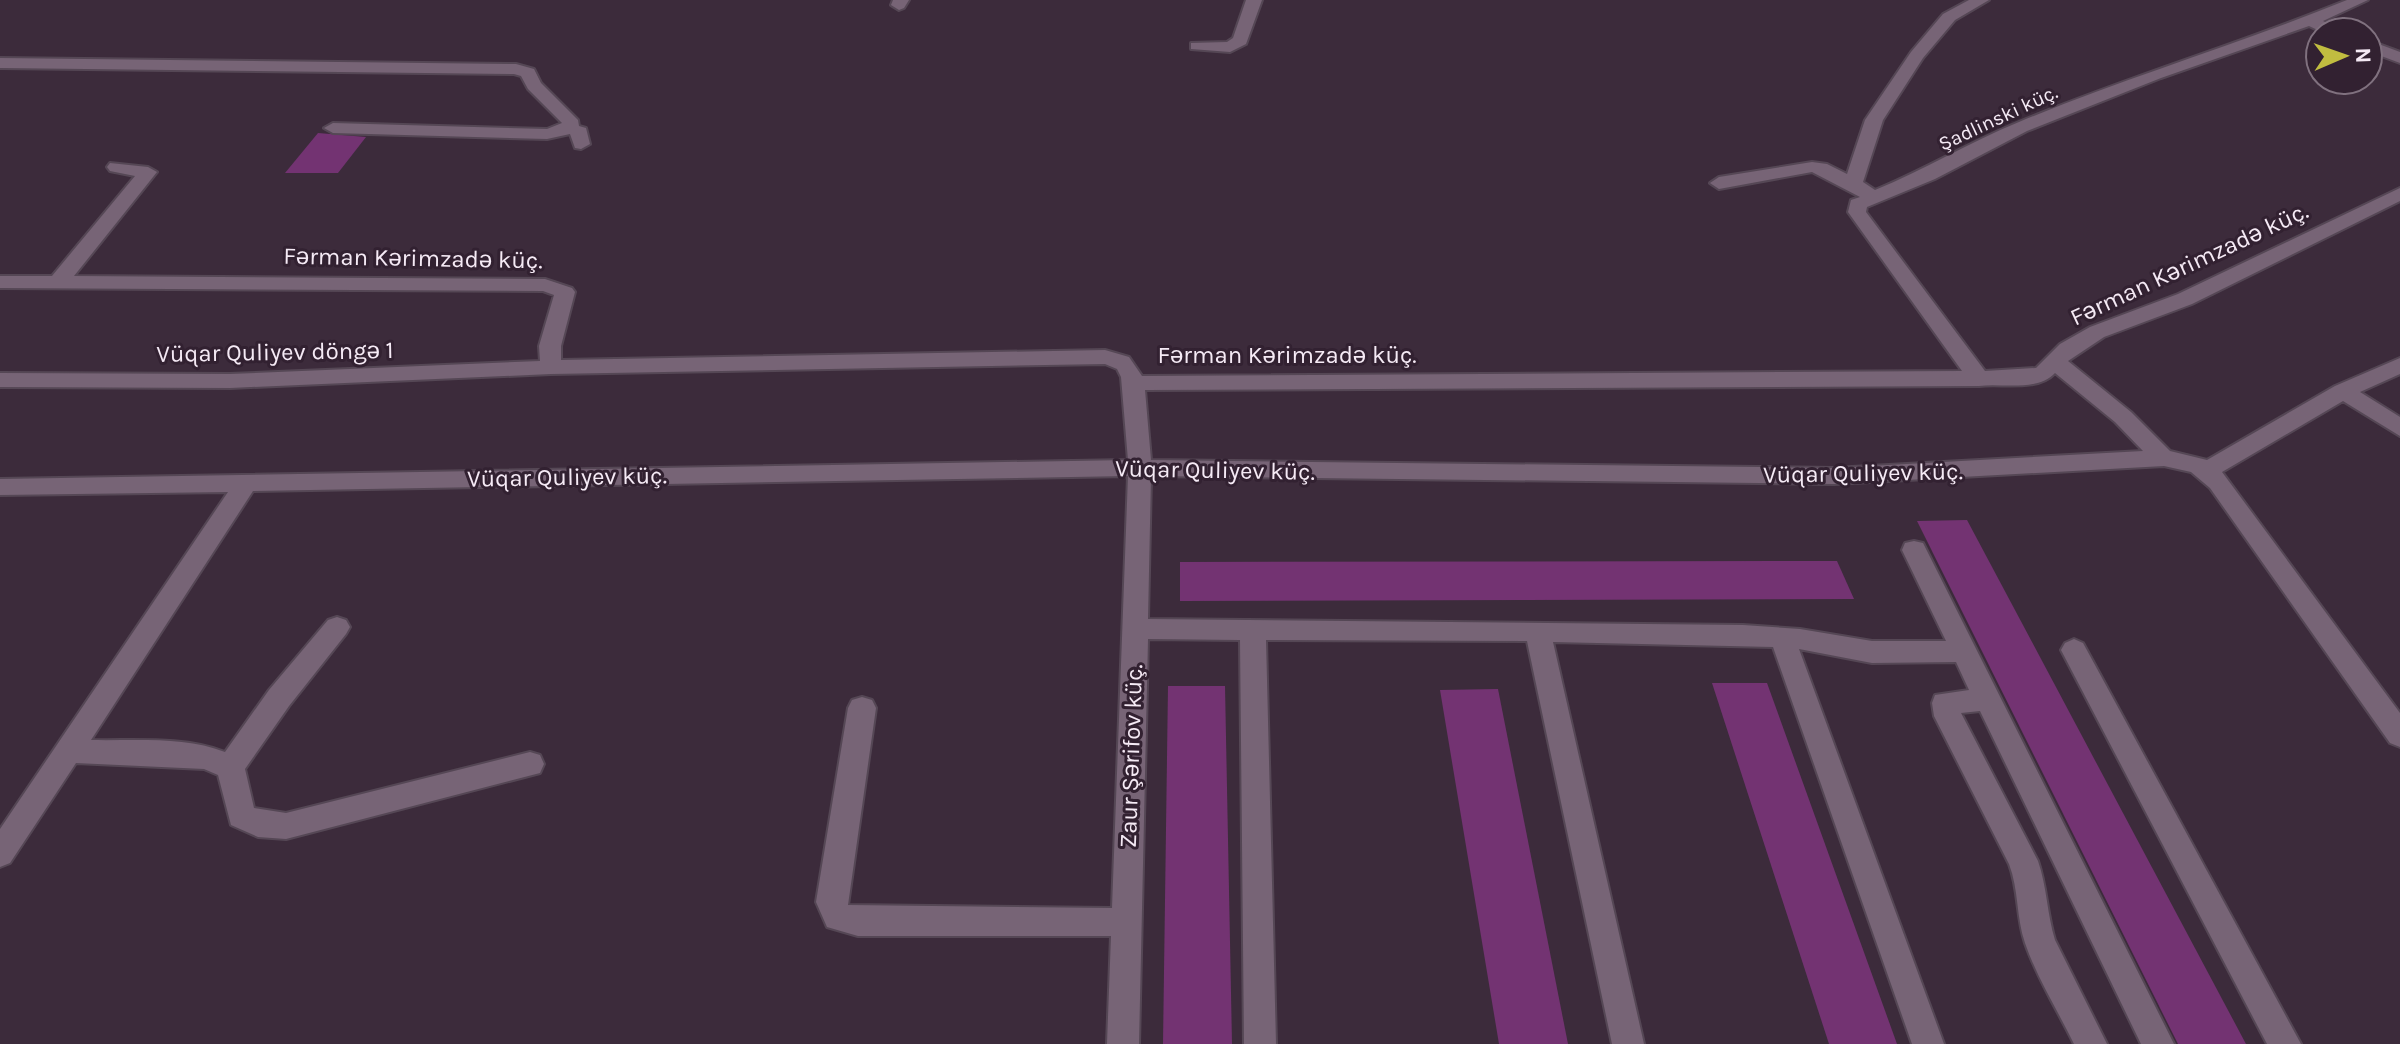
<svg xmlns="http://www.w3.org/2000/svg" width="2400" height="1044" viewBox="0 0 2400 1044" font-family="Karla,sans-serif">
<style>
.building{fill:#733372}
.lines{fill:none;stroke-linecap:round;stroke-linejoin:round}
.minor-casing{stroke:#554755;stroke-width:4}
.minor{fill:#776476;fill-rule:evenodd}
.labels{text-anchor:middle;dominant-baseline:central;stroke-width:6;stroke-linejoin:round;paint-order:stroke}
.far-street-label{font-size:20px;fill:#f5eaf5;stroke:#322131}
.street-label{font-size:24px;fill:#f5eaf5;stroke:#322131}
</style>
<rect width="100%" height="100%" fill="#3c2b3b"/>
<g class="building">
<polygon points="318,133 366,137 338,173 285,173"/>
<polygon points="1967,520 2246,1044 2178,1044 1917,521"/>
<polygon points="1837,561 1854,599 1180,601 1180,562"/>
<polygon points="1712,683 1767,683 1897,1044 1829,1044"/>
<polygon points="1168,686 1225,686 1232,1044 1163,1044"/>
<polygon points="1498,689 1568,1044 1499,1044 1440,690"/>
</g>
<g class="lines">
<defs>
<g id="minor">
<polygon points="893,0 909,0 904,8 899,10 891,5"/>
<polygon points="1246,0 1262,0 1246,44 1230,52 1191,49 1191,43 1227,42 1233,38"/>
<path d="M1969,0H1989L1955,20L1923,58L1883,120L1863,182L1875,190C1924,170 1970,142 2019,122C2127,77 2239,44 2347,0H2368L2323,21L2344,32H2322L2309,26L2161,78L2027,131L1935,179L1867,207L1866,212L1985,371L2036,368L2060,344L2090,327L2178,294L2400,188V201L2192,304L2104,337L2068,361L2131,412L2170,451L2207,460L2335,386L2400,358V374L2360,392L2400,417V436L2343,401L2222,472L2400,713V747L2390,743L2210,488L2191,472L2164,466L1834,484L1151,476L1148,619L1743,625L1800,629L1872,641H1946L1902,550L1905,543L1914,541L1923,543L2174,1044H2141L1980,711L1961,713L2038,861C2047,887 2047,914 2055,940L2107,1044H2074C2058,1011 2037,978 2025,943C2016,917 2019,890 2009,864L1934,716L1932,703L1935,695L1969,690L1956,662L1872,663L1799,649L1944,1044H1912L1773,647L1553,642L1644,1044H1612L1527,641L1266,640L1276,1044H1244L1240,640L1148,639L1139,1044H1107L1111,936H858L827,927L816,902L848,708L852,700L862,697L872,700L876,708L848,905L1112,908L1128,476L253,491L91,740C135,741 184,736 225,752L269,690L328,620L337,617L346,620L350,627L346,634L289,706L245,769L254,808L286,813L530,752L540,755L544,764L540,773L286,839L258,837L231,825L218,775L204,769L76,763L10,863L0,867V829L228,492L0,495V479L1128,460L1121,377L1117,369L1105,364L551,374L230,388L0,387V373L230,374L540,361L539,346L554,295L543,291L0,288V276H52L135,176L110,171L107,167L110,163L148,167L157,172L74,276L545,279L572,288L575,292L561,346V360L1105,350L1129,357L1142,376L1962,371L1848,212L1851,200L1860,197L1812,172L1719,189L1710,183L1719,177L1812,162L1827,164L1847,174L1865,120L1911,52L1943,14ZM2055,373L2115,422L2143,451L1834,468L1151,460L1145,390L1979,386C2002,383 2037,392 2055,373Z"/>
<polygon points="2368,40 2400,52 2400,63 2368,51"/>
<polygon points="0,58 516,64 534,69 541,83 578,120 579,126 586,128 590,144 581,149 575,148 570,134 547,139 333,133 324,128 333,123 547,129 562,123 528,89 521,76 514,74 0,68"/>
<polygon points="2074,639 2083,643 2301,1044 2267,1044 2061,650 2065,643"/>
</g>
</defs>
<use href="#minor" class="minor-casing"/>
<use href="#minor" class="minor"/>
</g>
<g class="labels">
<g class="far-street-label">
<text transform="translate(1998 118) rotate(-25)">Şadlinski küç.</text>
</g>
<g class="street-label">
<text transform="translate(413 258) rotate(1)">Fərman Kərimzadə küç.</text>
<text transform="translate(2189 264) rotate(-25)">Fərman Kərimzadə küç.</text>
<text transform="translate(275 352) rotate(-1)">Vüqar Quliyev döngə 1</text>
<text x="1287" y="355">Fərman Kərimzadə küç.</text>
<text transform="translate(1215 470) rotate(1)">Vüqar Quliyev küç.</text>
<text transform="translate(1863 473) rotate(-1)">Vüqar Quliyev küç.</text>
<text transform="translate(567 477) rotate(-1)">Vüqar Quliyev küç.</text>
<text transform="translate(1131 756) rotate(-88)">Zaur Şərifov küç.</text>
</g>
</g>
<g transform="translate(2344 56) rotate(88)"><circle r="38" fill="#322131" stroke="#80717f" stroke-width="2"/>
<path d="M0-6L14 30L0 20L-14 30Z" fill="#c1bd40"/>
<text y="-12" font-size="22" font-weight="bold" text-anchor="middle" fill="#f5eaf5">N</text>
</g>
</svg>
